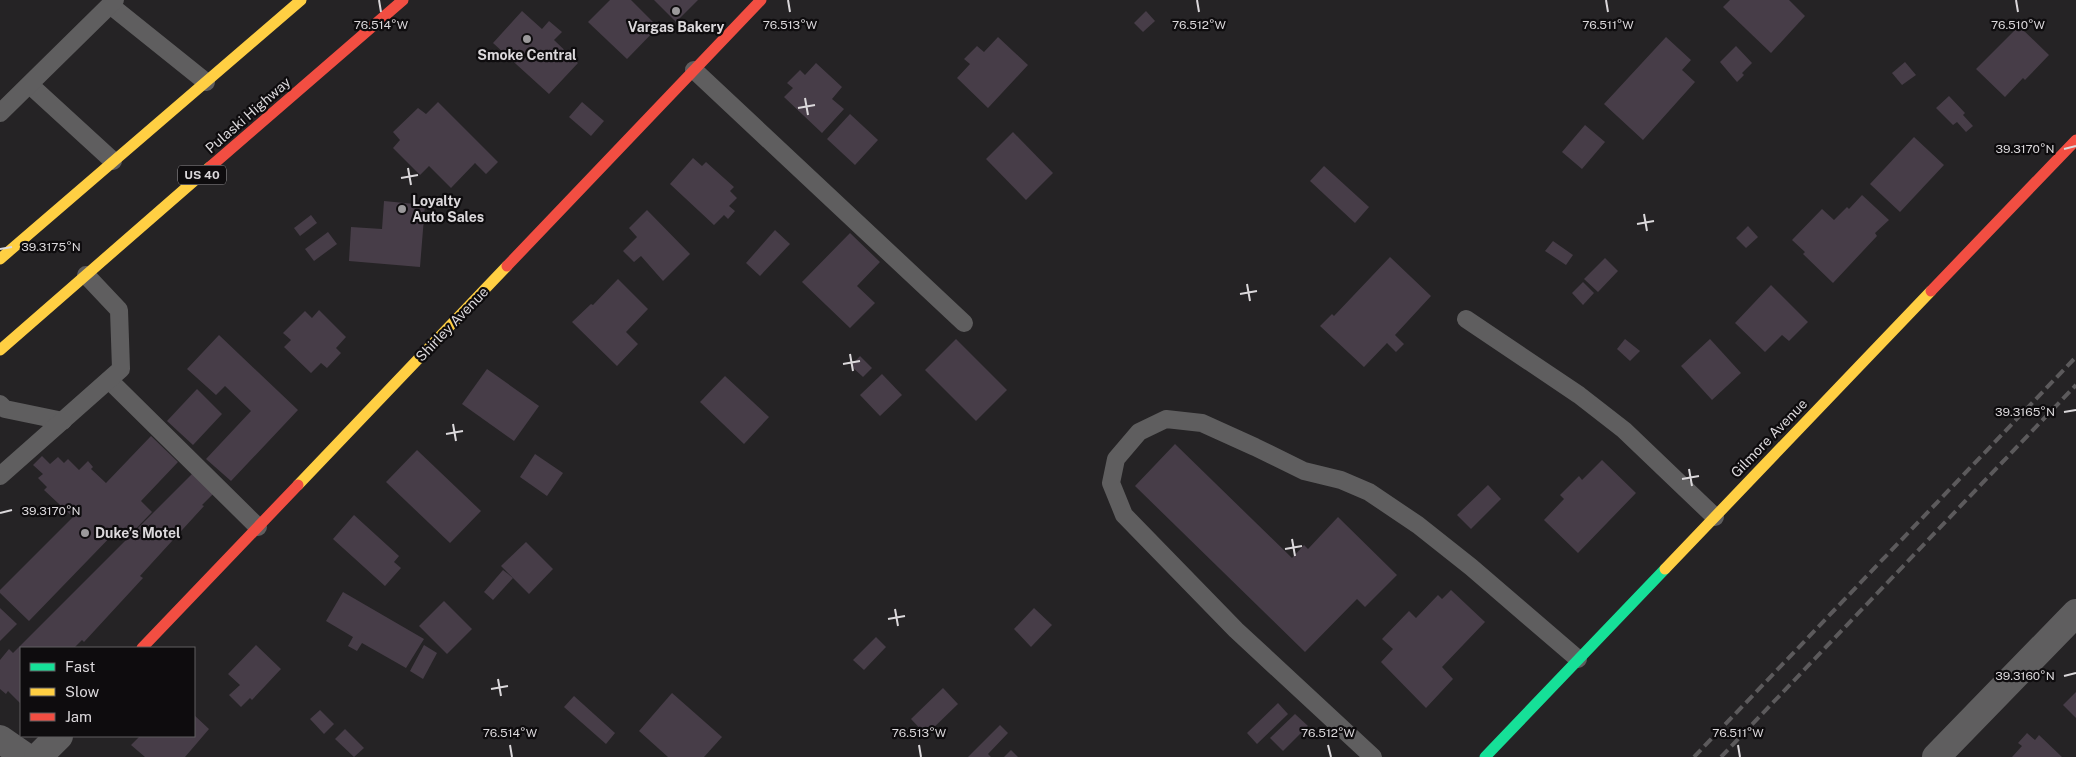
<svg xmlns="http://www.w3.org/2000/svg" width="2076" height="757" viewBox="0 0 2076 757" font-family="'Public Sans',sans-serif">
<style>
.building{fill:#473d48}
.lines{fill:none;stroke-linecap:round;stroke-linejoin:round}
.lane{stroke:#5f5e5f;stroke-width:18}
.street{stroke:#5f5e5f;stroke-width:28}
.fast{stroke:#16e098;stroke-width:11}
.slow{stroke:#ffcf43;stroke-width:11}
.jam{stroke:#f24e42;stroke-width:11}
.rail{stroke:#5c5a5c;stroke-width:4;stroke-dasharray:10 5;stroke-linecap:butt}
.ticks{fill:none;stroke:#dbd8db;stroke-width:2}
.poi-dot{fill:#9b999b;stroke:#0e0c0e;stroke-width:2}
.labels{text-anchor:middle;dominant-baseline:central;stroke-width:4.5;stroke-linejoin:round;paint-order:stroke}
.shield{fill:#0e0c0e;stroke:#9e9b9e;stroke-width:1}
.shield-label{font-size:12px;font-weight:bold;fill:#dbd8db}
.poi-label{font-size:14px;font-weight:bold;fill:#dbd8db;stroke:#0e0c0e}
.street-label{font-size:14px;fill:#dbd8db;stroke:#0e0c0e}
.ticks-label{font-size:12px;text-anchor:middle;fill:#dbd8db;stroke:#0e0c0e;stroke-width:4.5;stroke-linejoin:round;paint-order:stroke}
</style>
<rect width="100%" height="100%" fill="#252325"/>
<g class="building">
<polygon points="610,0 631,0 658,27 627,59 588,22"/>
<polygon points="654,0 698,0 676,22"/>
<polygon points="1730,0 1789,0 1805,16 1771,53 1723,7"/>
<polygon points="522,11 542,29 549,21 562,32 554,40 578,63 549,94 493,43"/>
<polygon points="1146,11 1155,21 1143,32 1134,23"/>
<polygon points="2019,26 2049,55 2025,80 2023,78 2005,97 1976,69"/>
<polygon points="998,37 1028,65 988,108 957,78 970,64 964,59 977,46 984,52"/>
<polygon points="1666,37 1691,60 1682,70 1695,82 1643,140 1604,104"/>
<polygon points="1736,46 1752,63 1742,73 1744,75 1737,82 1720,62"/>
<polygon points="1905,62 1916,75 1902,85 1892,73"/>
<polygon points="816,63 842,87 832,99 844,109 822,133 784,97 793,88 787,83 800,70 805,75"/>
<polygon points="1949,96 1965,113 1963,115 1973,126 1966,132 1957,122 1953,125 1936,108"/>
<polygon points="438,102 498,162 486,174 475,163 451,188 429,166 420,175 393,148 400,140 393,132 418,108 426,114"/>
<polygon points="582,102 604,121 591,136 569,117"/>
<polygon points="850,114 878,140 855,165 827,139"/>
<polygon points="1585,125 1605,142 1582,169 1562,152"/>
<polygon points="1013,132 1053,173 1026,200 986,159"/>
<polygon points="1914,137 1944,165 1900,212 1870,184"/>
<polygon points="693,158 702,166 706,162 734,187 730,191 737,198 729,206 735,211 728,219 724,215 714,225 670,184"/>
<polygon points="1324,166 1369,207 1355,223 1310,181"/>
<polygon points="1862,195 1889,220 1875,233 1877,236 1833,283 1803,254 1805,252 1792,240 1822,209 1834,220 1847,207 1849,209"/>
<polygon points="384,201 425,205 420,267 349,261 351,227 382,229"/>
<polygon points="647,210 690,254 663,281 641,256 634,262 623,251 637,237 629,228"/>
<polygon points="311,215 317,223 300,236 294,228"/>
<polygon points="1748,226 1758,237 1746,248 1736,238"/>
<polygon points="775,230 790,244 760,276 746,263"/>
<polygon points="328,232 337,244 314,261 305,249"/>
<polygon points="850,233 880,262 857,286 875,303 850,328 802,282"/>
<polygon points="1553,241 1573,255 1566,265 1545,251"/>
<polygon points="1390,257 1431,296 1395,335 1404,344 1396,352 1387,343 1364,367 1320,326 1332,314 1334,316"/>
<polygon points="1605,258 1618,271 1598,292 1584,279"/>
<polygon points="618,279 648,309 626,332 638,344 617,366 572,322 591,304 593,305"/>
<polygon points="1583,282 1594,293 1583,305 1572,293"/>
<polygon points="1771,285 1808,322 1789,341 1782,335 1765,352 1735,323"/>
<polygon points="319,310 346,337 336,348 341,353 327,368 321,363 311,373 284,347 291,340 283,333 305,311 312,318"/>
<polygon points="219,335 298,410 231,481 206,459 251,411 225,386 216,395 187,369"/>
<polygon points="956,339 1007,390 976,421 925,370"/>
<polygon points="1625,339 1640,351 1630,361 1617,349"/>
<polygon points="1710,339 1741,373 1712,400 1681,366"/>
<polygon points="860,356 872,368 863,377 851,366"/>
<polygon points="487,369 539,406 514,441 462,404"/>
<polygon points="882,374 902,395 880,416 860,395"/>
<polygon points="725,376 769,417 744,444 700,402"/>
<polygon points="197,389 222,414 193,445 167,421"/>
<polygon points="151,436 178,462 141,501 152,512 127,538 118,529 29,621 0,593 0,590 73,517 44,490 47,487 38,478 43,474 33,465 42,456 50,464 58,457 64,463 68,459 79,470 88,461 93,467 91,469 106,483"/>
<polygon points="1175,444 1292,558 1304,545 1308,549 1338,517 1397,575 1365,607 1357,599 1305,652 1135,486"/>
<polygon points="417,450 481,511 450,543 386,482"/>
<polygon points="535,454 563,473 547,496 520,477"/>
<polygon points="1602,460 1636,493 1578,553 1544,520 1564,499 1560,495 1579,476 1582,480"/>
<polygon points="194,472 215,492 202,505 204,506 140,576 143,578 84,642 82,640 74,648 21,648 21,704 8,691 6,694 0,689 0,660 9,649 13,653"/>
<polygon points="1488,485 1501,499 1471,529 1457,515"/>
<polygon points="354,515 399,556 394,562 401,568 385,586 333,539"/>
<polygon points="526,542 553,569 529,594 501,566"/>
<polygon points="503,570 513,578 493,600 484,592"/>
<polygon points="1451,590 1485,622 1442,667 1453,679 1426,708 1381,662 1393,649 1382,639 1409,611 1416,618 1438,595 1442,599"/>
<polygon points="343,592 424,639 406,668 362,643 357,651 348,646 353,637 326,621"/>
<polygon points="444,601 472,629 447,654 419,626"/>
<polygon points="0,608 17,624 0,641"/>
<polygon points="1034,608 1052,625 1031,647 1014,629"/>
<polygon points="876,637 886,647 864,670 853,660"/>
<polygon points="256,645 281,669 252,700 250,698 241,707 229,695 240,685 228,674"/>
<polygon points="424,645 437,653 423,679 410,671"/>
<polygon points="943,688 958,704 926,735 911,719"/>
<polygon points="2076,692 2076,718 2063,705"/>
<polygon points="672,693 722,737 704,757 668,757 639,731"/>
<polygon points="574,696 615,733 606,744 564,707"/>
<polygon points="1278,703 1288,714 1257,744 1247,733"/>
<polygon points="320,710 334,724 324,734 310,719"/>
<polygon points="1295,714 1308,726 1283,751 1270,738"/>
<polygon points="194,715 209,729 185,757 145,757 131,745 140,736 194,736"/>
<polygon points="1000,725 1008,733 988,754 991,757 968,757"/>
<polygon points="345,729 364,748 354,757 335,739"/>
<polygon points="2027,733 2035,740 2039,735 2062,757 2012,757 2022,746 2018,743"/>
<polygon points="1011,750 1018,757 1004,757"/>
</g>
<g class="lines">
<g class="lane">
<polyline points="110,5 206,82"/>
<polyline points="694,70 964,323"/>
<polyline points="30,85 113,161"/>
<polyline points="0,113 115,0"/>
<polyline points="1466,319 1579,395 1624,430 1715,517"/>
<polyline points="109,380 258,527"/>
<polyline points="0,404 5,409 63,421"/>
<polyline points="0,476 121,369 119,310 86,275"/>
<polyline points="1373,757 1236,630 1124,515 1111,483 1116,459 1139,432 1166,419 1202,423 1255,447 1304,471 1341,480 1369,492 1418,525 1471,567 1578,659"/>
</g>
<g class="street">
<polyline points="0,739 26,757"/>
<polyline points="38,757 59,736"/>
<polyline points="1936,757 2076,613"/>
</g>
<polyline class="fast" points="1485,757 1665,569"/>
<g class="slow">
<polyline points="0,259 301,0"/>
<polyline points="0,350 210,167"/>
<polyline points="298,485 507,266"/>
<polyline points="1665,569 1931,291"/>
</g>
<g class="jam">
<polyline points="210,167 403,0"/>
<polyline points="507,266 761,0"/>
<polyline points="1931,291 2076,140"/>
<polyline points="142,648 298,485"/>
</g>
<g class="rail">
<polyline points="1694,757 2076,357"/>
<polyline points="1721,757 2076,385"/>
</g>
</g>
<path class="ticks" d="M379,0L381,12M788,0L790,12M1197,0L1199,12M1606,0L1608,12M2016,0L2018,12M805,98L808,115M798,108L815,105M2064,149L2076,146M408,168L411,185M401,178L418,175M1644,214L1647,231M1637,224L1654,221M0,249L12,247M1247,284L1250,301M1240,294L1257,291M850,354L853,371M843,364L860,361M2064,412L2076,410M453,424L456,441M446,434L463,431M1689,469L1692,486M1682,479L1699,476M0,513L12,510M1292,539L1295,556M1285,549L1302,546M895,609L898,626M888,619L905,616M2064,676L2076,673M498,679L501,696M491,689L508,686M510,745L512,757M919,745L921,757M1328,745L1331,757M1738,745L1740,757"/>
<g class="poi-dot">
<circle cx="676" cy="11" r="5"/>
<circle cx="527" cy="39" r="5"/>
<circle cx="402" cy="209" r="5"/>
<circle cx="85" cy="533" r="5"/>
</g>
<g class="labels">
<rect class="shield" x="178" y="165.5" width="48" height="19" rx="4"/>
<g class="shield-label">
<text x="202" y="175">US 40</text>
</g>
<g class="poi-label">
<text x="676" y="27">Vargas Bakery</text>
<text x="527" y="55">Smoke Central</text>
<text x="412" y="201" text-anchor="start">Loyalty<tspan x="412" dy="16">Auto Sales</tspan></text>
<text x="95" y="533" text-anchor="start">Duke’s Motel</text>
</g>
<g class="street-label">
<text transform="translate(248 115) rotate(-41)">Pulaski Highway</text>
<text transform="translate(452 324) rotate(-46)">Shirley Avenue</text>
<text transform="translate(1769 438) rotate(-46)">Gilmore Avenue</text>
</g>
</g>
<g class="ticks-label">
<text x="381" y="29">76.514°W</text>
<text x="790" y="29">76.513°W</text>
<text x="1199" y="29">76.512°W</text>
<text x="1608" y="29">76.511°W</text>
<text x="2018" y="29">76.510°W</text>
<text x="2025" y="153">39.3170°N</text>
<text x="51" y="251">39.3175°N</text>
<text x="2025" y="416">39.3165°N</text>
<text x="51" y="515">39.3170°N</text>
<text x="2025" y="680">39.3160°N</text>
<text x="510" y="737">76.514°W</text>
<text x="919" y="737">76.513°W</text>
<text x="1328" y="737">76.512°W</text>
<text x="1738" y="737">76.511°W</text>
</g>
<rect x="20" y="647" width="175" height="90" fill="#0e0c0e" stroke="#605e60"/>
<rect x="30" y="663" width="25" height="8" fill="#16e098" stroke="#605e60"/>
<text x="65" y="672" font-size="15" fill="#dbd8db">Fast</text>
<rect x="30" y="688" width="25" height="8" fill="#ffcf43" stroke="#605e60"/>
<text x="65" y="697" font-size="15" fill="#dbd8db">Slow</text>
<rect x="30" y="713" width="25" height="8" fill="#f24e42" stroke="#605e60"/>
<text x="65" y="722" font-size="15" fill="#dbd8db">Jam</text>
</svg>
